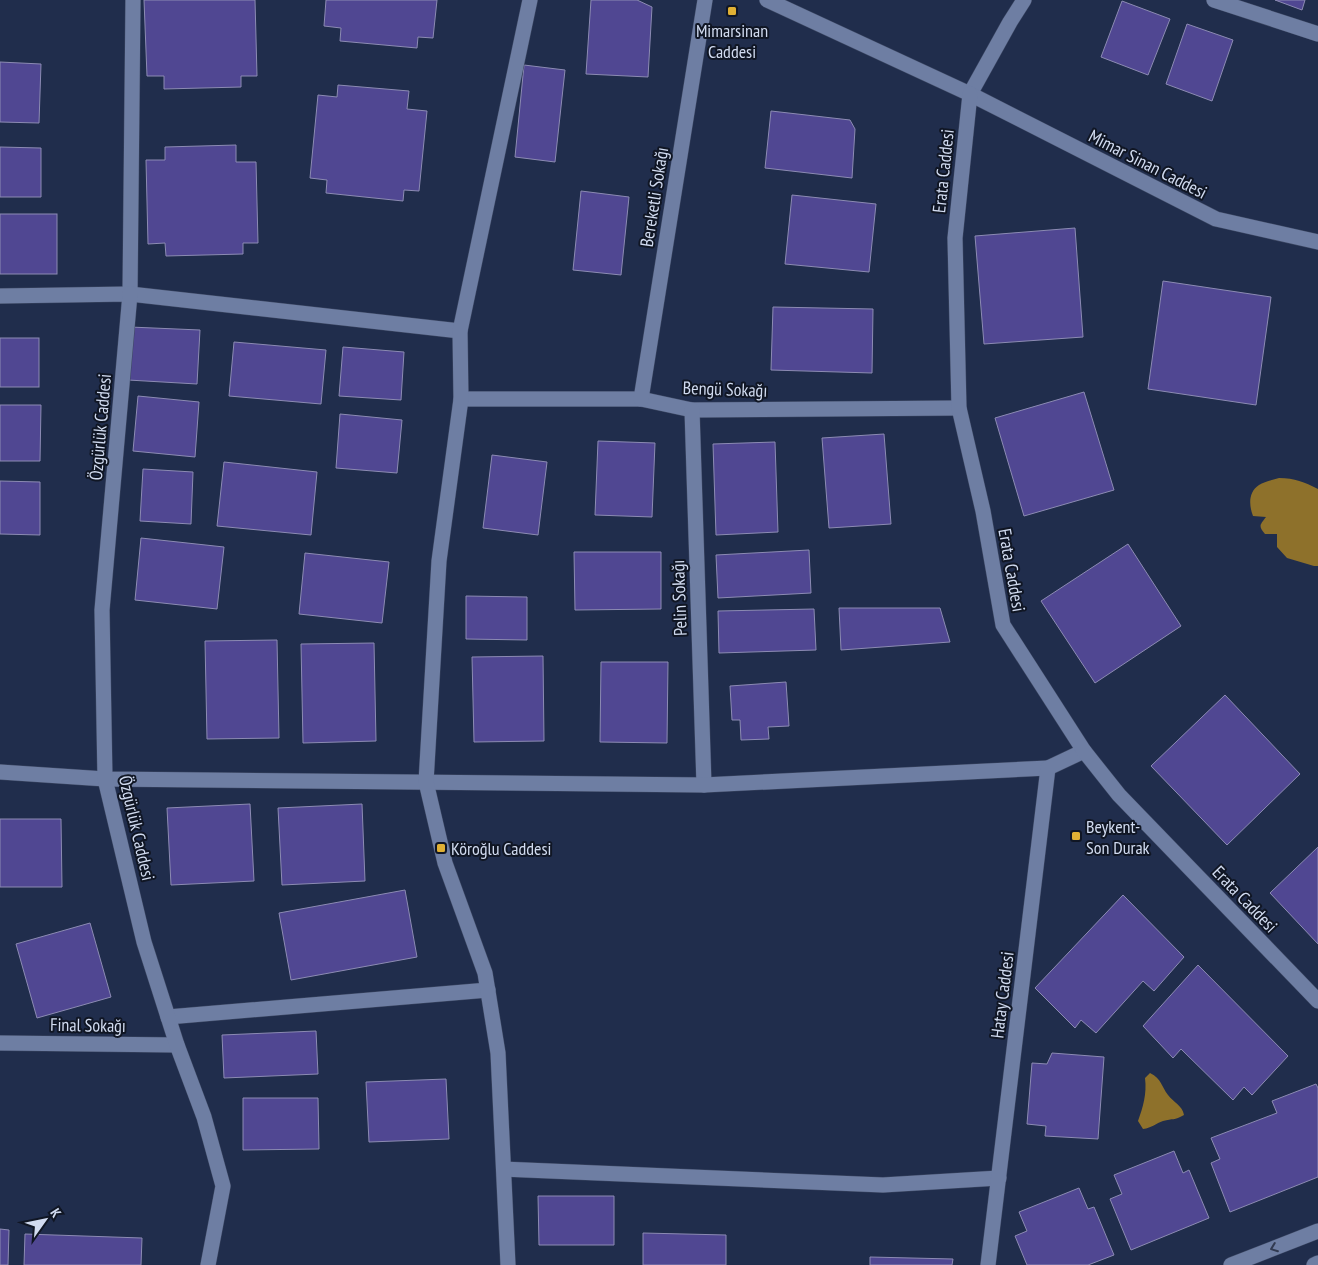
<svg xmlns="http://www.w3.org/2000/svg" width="1318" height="1265" viewBox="0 0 1318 1265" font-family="'PT Sans Narrow',sans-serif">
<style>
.water{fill:#8e712b}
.building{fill:#504792;stroke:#8c8bb3}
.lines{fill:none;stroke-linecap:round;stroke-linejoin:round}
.street-casing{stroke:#3d4863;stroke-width:16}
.secondary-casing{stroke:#3d4863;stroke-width:16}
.street{stroke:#6e7ea3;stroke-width:15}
.secondary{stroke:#6e7ea3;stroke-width:15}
.oneway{stroke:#313a50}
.poi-dot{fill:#e0b034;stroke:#101624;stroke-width:2}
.labels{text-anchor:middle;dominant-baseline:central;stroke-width:4;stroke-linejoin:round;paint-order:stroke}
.poi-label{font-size:18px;fill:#d1dbf0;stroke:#101624;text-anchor:start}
.street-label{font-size:18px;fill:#d1dbf0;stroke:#101624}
</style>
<rect width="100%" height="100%" fill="#202d4c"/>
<g class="water">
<path d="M1279,478C1295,478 1304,482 1318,489V566H1314L1287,558L1277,547V534H1265C1258,526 1260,525 1266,517L1253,516C1249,506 1248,492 1259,485C1264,482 1272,480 1279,478Z"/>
<path d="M1150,1073C1162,1079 1161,1086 1168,1095C1174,1103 1182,1105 1184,1115C1174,1121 1173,1118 1163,1121C1156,1123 1152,1128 1143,1129L1138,1121C1143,1107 1147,1094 1145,1078Z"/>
</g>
<g class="building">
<polygon points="144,0 255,0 257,76 241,76 241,87 164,89 164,76 147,76"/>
<polygon points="326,0 437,0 433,38 418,37 417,48 340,41 341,28 324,26"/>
<polygon points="591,0 637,0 652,7 648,77 586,74"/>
<polygon points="1275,0 1305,0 1302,10"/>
<polygon points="1122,1 1170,19 1148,75 1101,57"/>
<polygon points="1187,24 1233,40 1212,101 1166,84"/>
<polygon points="0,62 41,64 39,123 0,122"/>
<polygon points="524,65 565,70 555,162 515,157"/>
<polygon points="338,85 409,91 407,109 427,111 419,191 404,190 403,201 326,193 327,180 310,178 318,95 337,97"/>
<polygon points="771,111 850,120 855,129 852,178 765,168"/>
<polygon points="236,145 236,162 256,162 258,243 243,243 243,254 166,256 165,243 148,244 146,160 165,160 165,147"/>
<polygon points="0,147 41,148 41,197 0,197"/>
<polygon points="581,191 629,197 621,275 573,270"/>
<polygon points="792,195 876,204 869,272 785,264"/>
<rect x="0" y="214" width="57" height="60"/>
<polygon points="1075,228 1083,337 984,344 975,236"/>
<polygon points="1163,281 1271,297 1256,405 1148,389"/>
<polygon points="773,307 873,309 872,373 771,370"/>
<polygon points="130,327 200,330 197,384 128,380"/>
<rect x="0" y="338" width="39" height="49"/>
<polygon points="234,342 326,350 321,404 229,396"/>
<polygon points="343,347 404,352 401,400 339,396"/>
<polygon points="1084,392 1114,490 1024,516 995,418"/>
<polygon points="138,396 199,402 195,457 133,451"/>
<polygon points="0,405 41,405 40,461 0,461"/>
<polygon points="340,414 402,420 397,473 336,468"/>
<polygon points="884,434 891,524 829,528 822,438"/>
<polygon points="598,441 655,443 652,517 595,515"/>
<polygon points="775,442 778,532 716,535 713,444"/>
<polygon points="492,455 547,462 538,535 483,528"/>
<polygon points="224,462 317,472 311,535 217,526"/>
<polygon points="143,469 193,472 191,524 140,521"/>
<polygon points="0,481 40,482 40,535 0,534"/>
<polygon points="141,538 224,547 217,609 135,600"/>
<polygon points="1128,544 1181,626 1095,683 1041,601"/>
<polygon points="809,550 811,593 718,598 716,555"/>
<polygon points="574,552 661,552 661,609 575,610"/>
<polygon points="305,553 389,562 382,623 299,614"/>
<polygon points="466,596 527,597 527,640 466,639"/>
<polygon points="839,608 940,608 950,642 841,650"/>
<polygon points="814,609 816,650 719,653 718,611"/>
<polygon points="277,640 279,738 207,739 205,641"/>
<polygon points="374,643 376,741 303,743 301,644"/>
<polygon points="543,656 544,741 474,742 472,657"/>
<polygon points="601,662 668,662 667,743 600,742"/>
<polygon points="786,682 789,726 768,727 769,739 741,740 740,720 732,720 730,686"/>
<polygon points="1225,695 1300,774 1227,845 1151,766"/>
<polygon points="250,804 254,881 171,885 167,808"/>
<polygon points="362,804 365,881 282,885 278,808"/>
<polygon points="0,819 61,819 62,887 0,887"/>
<polygon points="1318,847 1318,944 1270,893"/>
<polygon points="405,890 417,957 291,980 279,913"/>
<polygon points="1123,895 1184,957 1154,991 1143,981 1096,1033 1081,1020 1075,1028 1035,988"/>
<polygon points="90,923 111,997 37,1018 16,944"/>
<polygon points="1198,965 1288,1056 1252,1095 1244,1087 1233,1100 1181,1049 1173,1058 1143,1026"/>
<polygon points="316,1031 318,1074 224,1078 222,1035"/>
<polygon points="1052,1053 1104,1057 1098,1139 1045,1136 1046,1126 1027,1124 1032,1063 1047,1064"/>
<polygon points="446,1079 449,1139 369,1142 366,1082"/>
<polygon points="1316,1084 1318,1088 1318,1177 1230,1212 1211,1163 1220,1159 1211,1138 1277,1113 1272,1101"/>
<polygon points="243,1098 318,1098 319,1149 243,1150"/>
<polygon points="1174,1151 1183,1173 1189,1170 1209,1218 1131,1250 1110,1199 1122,1194 1114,1175"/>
<polygon points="1079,1188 1088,1209 1094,1207 1114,1255 1088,1265 1027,1265 1015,1236 1027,1231 1019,1212"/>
<polygon points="538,1196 614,1196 614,1245 539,1245"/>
<polygon points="0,1229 9,1230 8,1265 0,1265"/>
<polygon points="643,1233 726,1235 726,1265 643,1265"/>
<polygon points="25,1234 142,1238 141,1265 24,1265"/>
<polygon points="870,1257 953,1259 952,1265 870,1265"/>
</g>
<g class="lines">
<defs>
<g id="street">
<polyline points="1214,0 1318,34"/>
<polyline points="970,94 1010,22 1024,0"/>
<polyline points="130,294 133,0"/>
<polyline points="0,296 130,294 460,331"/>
<polyline points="461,399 641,399 692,410 959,408"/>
<polyline points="641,399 705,0"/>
<polyline points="692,410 704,785"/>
<polyline points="0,772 105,779 704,785 1048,768"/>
<polyline points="168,1017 488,990"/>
<polyline points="0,1043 177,1045"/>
<polyline points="504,1169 883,1185 999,1178"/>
<polyline points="988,1265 1048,768 1084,751"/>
</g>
<g id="secondary">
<polyline points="767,0 970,94 1216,219 1318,242"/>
<polyline points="970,94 955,238 959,408 983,511 1003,625 1084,751 1119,795 1318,1001"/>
<polyline points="130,294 102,610 105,779 144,942 177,1045 204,1117 223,1186 208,1265"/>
<polyline points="508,1265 498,1053 485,973 445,863 426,782 439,561 461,399 460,331 530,0"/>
<polyline points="1231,1265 1318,1231"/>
<polyline points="1314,1265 1318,1263"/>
</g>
</defs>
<use href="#street" class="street-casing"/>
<use href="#secondary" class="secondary-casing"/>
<use href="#street" class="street"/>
<use href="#secondary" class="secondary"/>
</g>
<defs><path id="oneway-chevron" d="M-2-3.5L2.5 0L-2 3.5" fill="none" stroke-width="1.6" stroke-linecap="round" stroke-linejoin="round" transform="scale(1.25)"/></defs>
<use class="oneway" href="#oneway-chevron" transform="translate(1274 1248) rotate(159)"/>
<g class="poi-dot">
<rect x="727" y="6" width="10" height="10" rx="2.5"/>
<rect x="1071" y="831" width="10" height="10" rx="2.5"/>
<rect x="436" y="843" width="10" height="10" rx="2.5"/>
</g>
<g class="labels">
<g class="poi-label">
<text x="732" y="30" text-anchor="middle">Mimarsinan<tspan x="732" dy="21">Caddesi</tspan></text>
<text x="1086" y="826">Beykent-<tspan x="1086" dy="21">Son Durak</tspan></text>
<text x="451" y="848">Köroğlu Caddesi</text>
</g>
<g class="street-label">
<text transform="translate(1148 164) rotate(27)">Mimar Sinan Caddesi</text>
<text transform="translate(943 171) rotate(-84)">Erata Caddesi</text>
<text transform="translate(654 197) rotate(-81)">Bereketli Sokağı</text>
<text transform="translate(725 389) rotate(2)">Bengü Sokağı</text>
<text transform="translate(100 427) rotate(-85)">Özgürlük Caddesi</text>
<text transform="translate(1012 570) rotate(80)">Erata Caddesi</text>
<text transform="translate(679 598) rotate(-92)">Pelin Sokağı</text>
<text transform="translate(137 828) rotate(77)">Özgürlük Caddesi</text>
<text transform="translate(1245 899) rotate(46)">Erata Caddesi</text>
<text transform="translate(1002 995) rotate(-83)">Hatay Caddesi</text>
<text transform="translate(88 1025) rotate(1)">Final Sokağı</text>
</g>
</g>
<g transform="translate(45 1220) rotate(57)" stroke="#101624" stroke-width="4" paint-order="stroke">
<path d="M0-4L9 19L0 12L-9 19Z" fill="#d1dbf0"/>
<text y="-8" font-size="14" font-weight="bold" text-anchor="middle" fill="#d1dbf0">K</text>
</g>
</svg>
